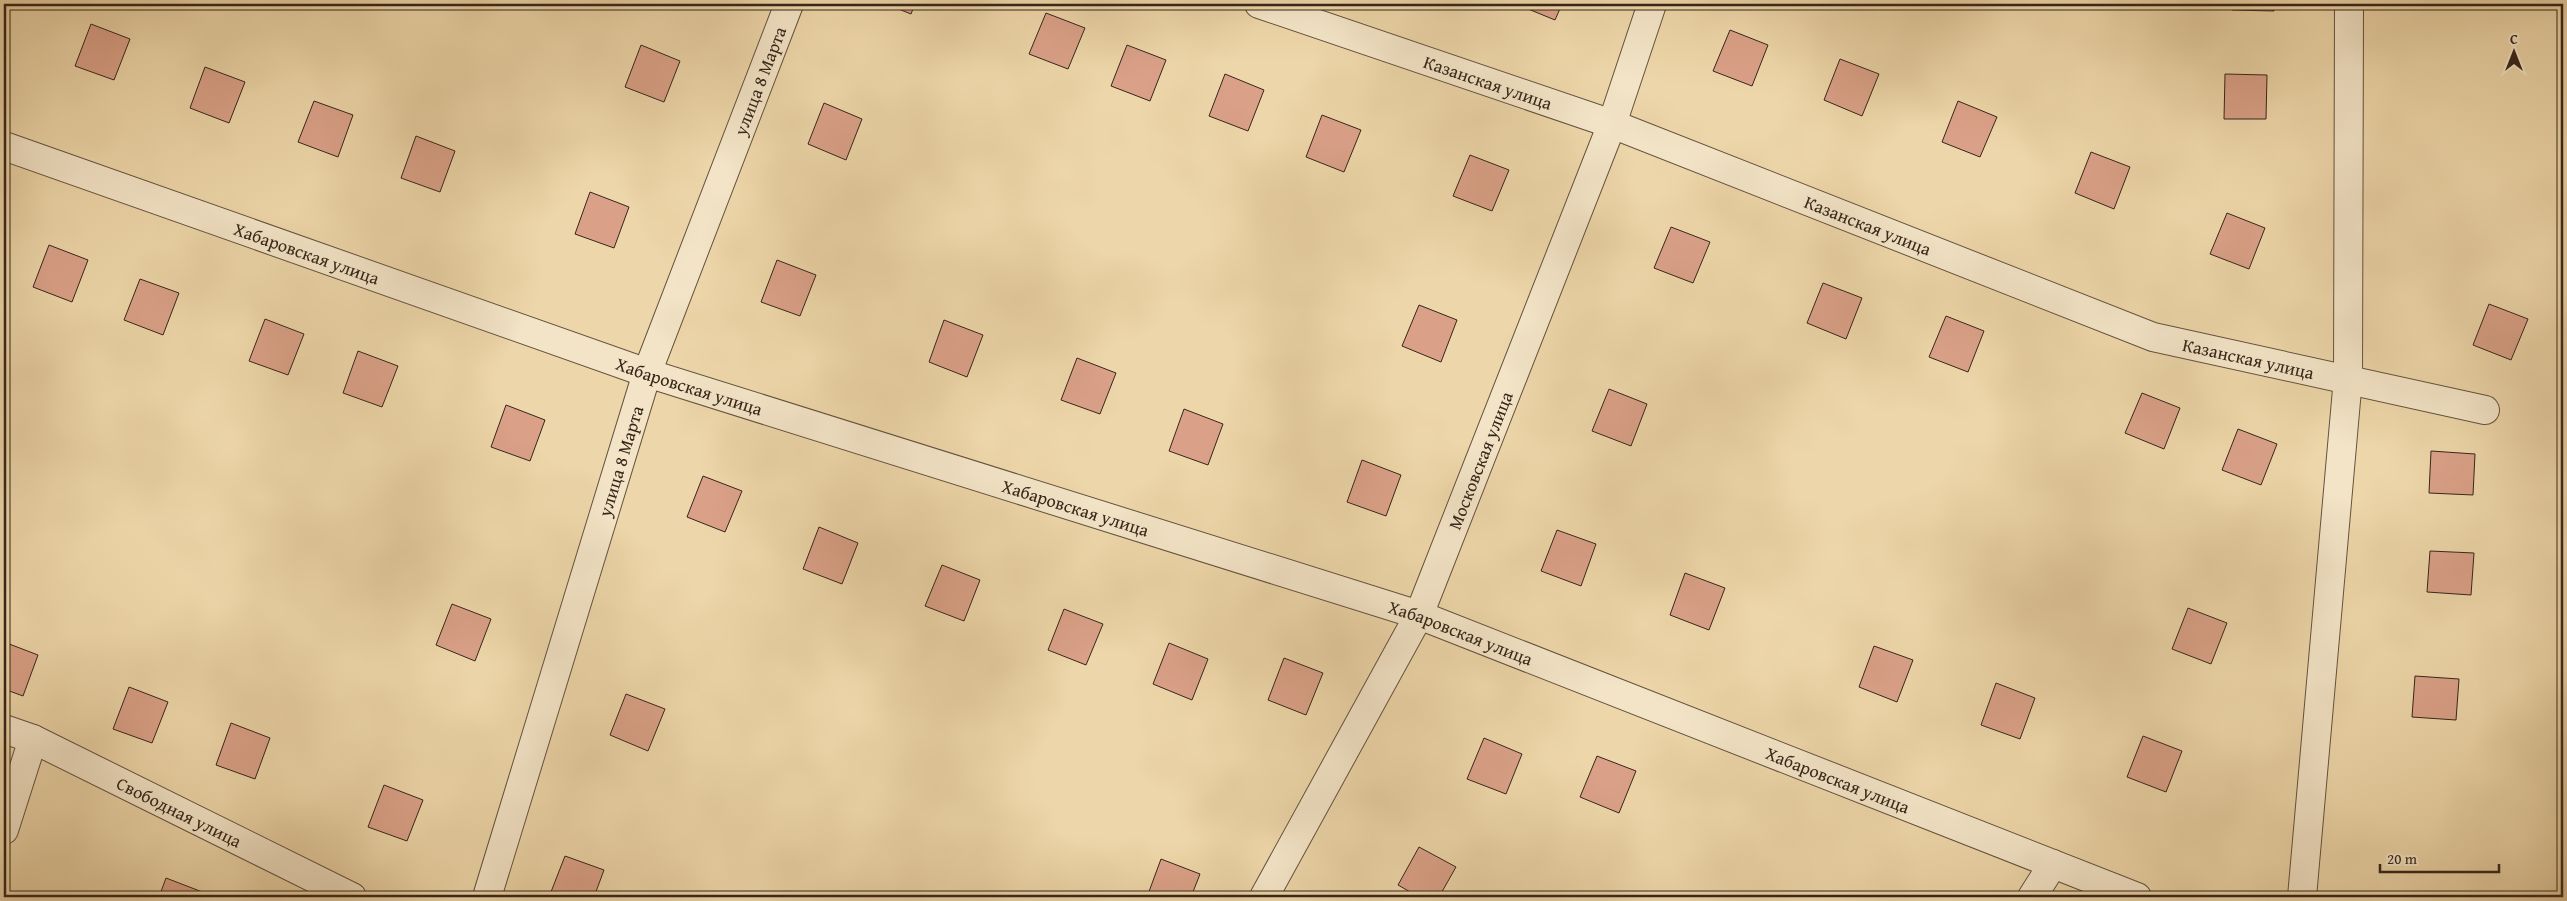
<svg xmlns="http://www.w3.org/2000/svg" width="2567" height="901" viewBox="0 0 2567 901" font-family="'Gentium Book Plus',serif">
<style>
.building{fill:#daa188;stroke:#36261a}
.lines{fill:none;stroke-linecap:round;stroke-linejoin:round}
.minor-casing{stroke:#64523e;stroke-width:30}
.minor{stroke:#f3e4c7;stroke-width:28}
.labels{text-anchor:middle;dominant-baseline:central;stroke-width:4;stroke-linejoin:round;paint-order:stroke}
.street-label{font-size:18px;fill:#36261a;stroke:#f3e4c7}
</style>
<rect width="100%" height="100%" fill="#edd6a9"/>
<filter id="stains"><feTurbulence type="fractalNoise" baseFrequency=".004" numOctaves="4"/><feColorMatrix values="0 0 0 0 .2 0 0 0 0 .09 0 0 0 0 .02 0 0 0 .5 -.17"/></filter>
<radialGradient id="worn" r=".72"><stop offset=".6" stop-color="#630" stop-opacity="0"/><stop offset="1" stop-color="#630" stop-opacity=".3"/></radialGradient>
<g class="building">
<polygon points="886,4 915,4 911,14"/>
<polygon points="1516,4 1562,4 1555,20"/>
<polygon points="2232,4 2274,4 2274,11 2232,10"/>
<polygon points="1046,13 1085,28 1068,69 1029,54"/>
<polygon points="91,24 130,39 114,80 75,66"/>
<polygon points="1730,30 1768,45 1752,86 1713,71"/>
<polygon points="641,45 680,61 664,102 625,87"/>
<polygon points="1127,45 1166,60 1150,101 1111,86"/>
<polygon points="1840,59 1879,74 1862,116 1824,100"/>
<polygon points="205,67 245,82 229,123 190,108"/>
<polygon points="1225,74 1264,90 1248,131 1209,116"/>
<polygon points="2225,74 2267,75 2266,119 2224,119"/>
<polygon points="314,101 353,115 338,157 298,142"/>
<polygon points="1958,101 1997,117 1980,157 1942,142"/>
<polygon points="824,103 862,119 846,160 808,144"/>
<polygon points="1322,115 1361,130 1344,172 1306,157"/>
<polygon points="416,136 455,151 440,192 401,178"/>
<polygon points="2091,152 2130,167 2114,209 2075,193"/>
<polygon points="1470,155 1509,170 1492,211 1453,196"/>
<polygon points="590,192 629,207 614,248 575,234"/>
<polygon points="2227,213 2265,228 2249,269 2210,254"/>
<polygon points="1671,227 1710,242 1693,283 1654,268"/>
<polygon points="49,245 88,260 72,302 33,287"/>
<polygon points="777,260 816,275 800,316 761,302"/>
<polygon points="140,279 179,293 163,335 124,320"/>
<polygon points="1823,283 1862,298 1846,339 1807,323"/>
<polygon points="2489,304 2528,319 2511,360 2473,345"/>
<polygon points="1419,305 1457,320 1441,362 1402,346"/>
<polygon points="1946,316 1984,331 1968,372 1929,357"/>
<polygon points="265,319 304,334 288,375 249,361"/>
<polygon points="944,320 983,335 967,377 929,362"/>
<polygon points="358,351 398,366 382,407 343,393"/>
<polygon points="1077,358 1116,373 1100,414 1061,400"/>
<polygon points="2563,383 2563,396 2559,395"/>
<polygon points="1609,389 1647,404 1631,446 1592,431"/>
<polygon points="2142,393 2180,408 2164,449 2125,433"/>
<polygon points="506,405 545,420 530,461 491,447"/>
<polygon points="1184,409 1223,424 1208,465 1169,451"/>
<polygon points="2238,429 2277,444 2261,485 2222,470"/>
<polygon points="2431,451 2475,454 2473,495 2429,493"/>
<polygon points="1362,460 1401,475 1386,516 1347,502"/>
<polygon points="703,476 742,491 725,532 687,517"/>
<polygon points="819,527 858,543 842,584 803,569"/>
<polygon points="1557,530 1596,544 1581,586 1541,571"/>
<polygon points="2430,551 2474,553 2471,595 2427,592"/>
<polygon points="942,565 980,580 964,621 925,606"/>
<polygon points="1685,573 1725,588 1709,630 1670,615"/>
<polygon points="452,604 491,619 475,661 436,645"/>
<polygon points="2188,608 2227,623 2211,664 2172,649"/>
<polygon points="1064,609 1103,624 1086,665 1048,650"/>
<polygon points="4,642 38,655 23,696 4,689"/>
<polygon points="1169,643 1208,659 1192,700 1153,684"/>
<polygon points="1874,646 1913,660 1897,702 1859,687"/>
<polygon points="1284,658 1323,673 1306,715 1268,700"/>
<polygon points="2415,676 2459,679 2456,720 2412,717"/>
<polygon points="1996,683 2035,698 2020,739 1981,725"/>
<polygon points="129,687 168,702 152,743 113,729"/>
<polygon points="626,694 665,709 648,751 610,735"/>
<polygon points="231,723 270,738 255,779 216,765"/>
<polygon points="2143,736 2182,751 2166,792 2127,777"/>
<polygon points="1484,738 1522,754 1506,794 1467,779"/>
<polygon points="1597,756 1636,771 1619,813 1580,797"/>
<polygon points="384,785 423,800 407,841 368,827"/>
<polygon points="1419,847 1456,867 1439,897 1419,897 1398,885"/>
<polygon points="565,856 604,870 594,897 549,897"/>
<polygon points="1161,859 1200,874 1191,897 1147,897"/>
<polygon points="166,878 205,893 203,897 159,897"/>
</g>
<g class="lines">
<defs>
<g id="minor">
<path id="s1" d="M1259,4L1612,124L2153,337L2485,410"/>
<path id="s2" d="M4,146L647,373L1419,615L2137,897"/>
<path id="s3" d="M4,729L33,739L352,897"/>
<polyline points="4,830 33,739"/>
<path id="s4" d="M487,897L647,373L789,4"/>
<path id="s5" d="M1264,897L1419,615L1612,124L1652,4"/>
<polyline points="2032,897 2053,864"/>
<polyline points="2302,897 2348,378 2349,4"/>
</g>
</defs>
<use href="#minor" class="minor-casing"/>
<use href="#minor" class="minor"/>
</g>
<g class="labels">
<g class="street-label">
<text stroke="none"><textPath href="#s4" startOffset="861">улица 8 Марта</textPath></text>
<text stroke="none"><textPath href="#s1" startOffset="242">Казанская улица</textPath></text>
<text stroke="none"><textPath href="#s1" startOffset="648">Казанская улица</textPath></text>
<text stroke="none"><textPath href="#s2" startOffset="321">Хабаровская улица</textPath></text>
<text stroke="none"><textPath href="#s1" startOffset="1052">Казанская улица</textPath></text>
<text stroke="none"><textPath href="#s2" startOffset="726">Хабаровская улица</textPath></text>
<text stroke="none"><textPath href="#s4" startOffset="456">улица 8 Марта</textPath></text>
<text stroke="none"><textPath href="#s5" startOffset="488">Московская улица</textPath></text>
<text stroke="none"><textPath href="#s2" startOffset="1131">Хабаровская улица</textPath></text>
<text stroke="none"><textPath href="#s2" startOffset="1536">Хабаровская улица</textPath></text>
<text stroke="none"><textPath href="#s2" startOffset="1941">Хабаровская улица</textPath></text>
<text stroke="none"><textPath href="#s3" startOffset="194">Свободная улица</textPath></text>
</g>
</g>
<rect width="2567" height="901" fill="none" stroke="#edd6a9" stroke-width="20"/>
<rect x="5" y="5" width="2557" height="891" fill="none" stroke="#36261a" stroke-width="2.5"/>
<rect x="10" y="10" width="2547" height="881" fill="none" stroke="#36261a"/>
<g transform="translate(2514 52)" stroke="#f3e4c7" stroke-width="4" paint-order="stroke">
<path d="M0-4L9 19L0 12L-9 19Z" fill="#36261a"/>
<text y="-8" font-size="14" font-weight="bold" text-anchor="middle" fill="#36261a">С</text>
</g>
<path d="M2380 864v8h119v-8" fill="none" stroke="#36261a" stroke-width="2.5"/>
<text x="2387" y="864" font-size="15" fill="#36261a" stroke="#f3e4c7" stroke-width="4" paint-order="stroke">20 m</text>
<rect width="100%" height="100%" filter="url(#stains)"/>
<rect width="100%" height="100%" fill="url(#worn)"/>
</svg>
